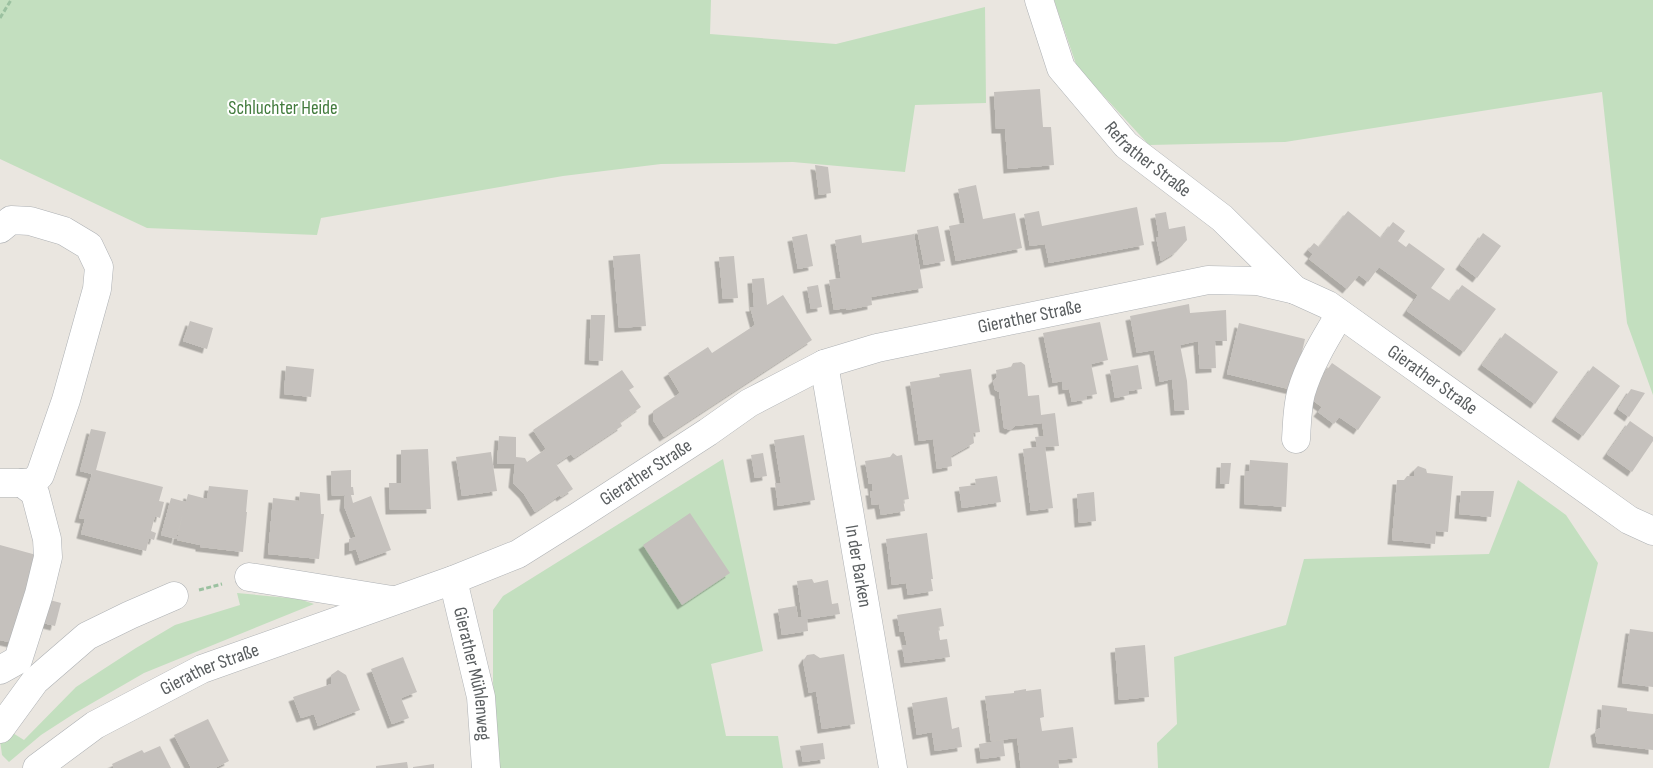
<svg xmlns="http://www.w3.org/2000/svg" width="1653" height="768" viewBox="0 0 1653 768" font-family="'Sofia Sans Condensed',sans-serif">
<style>
.green{fill:#c3dfbf}
.building{fill:#c5c1bd;filter:url(#shadow)}
.lines{fill:none;stroke-linecap:round;stroke-linejoin:round}
.minor-casing{stroke:#aeb1b4;stroke-width:29}
.path{stroke:#9bc1a0;stroke-width:3;stroke-dasharray:5 2.5;stroke-linecap:butt}
.minor{stroke:#fff;stroke-width:28}
.labels{text-anchor:middle;dominant-baseline:central;stroke-width:4;stroke-linejoin:round;paint-order:stroke}
.park-label{font-size:19px;fill:#427b3d;stroke:#fff}
.street-label{font-size:19px;fill:#595d5f;stroke:#fff}
</style>
<defs>
<filter id="shadow"><feDropShadow dx="-4.5" dy="4.5" stdDeviation="0" flood-color="#0004"/></filter>
</defs>
<rect width="100%" height="100%" fill="#eae6e0"/>
<g class="green">
<polygon points="0,0 711,0 710,34 836,44 985,7 986,103 915,105 905,172 793,162 661,164 563,176 321,218 317,235 147,228 0,159"/>
<polygon points="1054,0 1653,0 1653,395 1627,323 1602,92 1285,142 1149,145 1077,67"/>
<polygon points="723,459 763,651 711,664 726,736 778,736 783,768 499,768 493,682 493,610 503,596"/>
<polygon points="1518,480 1566,515 1598,563 1549,768 1158,768 1157,743 1177,724 1174,657 1286,625 1304,559 1489,554"/>
<polygon points="237,593 299,599 314,604 144,673 75,713 41,735 9,762 2,755 0,740 8,730 24,740 76,687 136,648 175,625 240,605"/>
</g>
<g class="building">
<polygon points="1040,89 1043,127 1051,127 1054,165 1008,169 1005,129 996,129 994,92"/>
<polygon points="815,165 828,167 831,193 819,195"/>
<polygon points="976,185 983,219 1015,213 1022,248 956,261 949,226 965,223 958,189"/>
<polygon points="1137,207 1144,245 1049,263 1045,244 1030,246 1024,214 1039,211 1042,226"/>
<polygon points="1348,211 1381,238 1393,222 1405,231 1398,241 1406,247 1409,243 1445,269 1431,288 1450,301 1462,285 1496,309 1464,352 1407,311 1418,295 1379,267 1368,282 1359,275 1347,289 1309,259 1313,254 1308,250 1314,243 1319,247"/>
<polygon points="1166,212 1169,229 1185,226 1187,240 1176,252 1161,261 1156,237 1159,237 1155,214"/>
<polygon points="938,226 945,261 924,265 917,230"/>
<polygon points="1483,233 1501,246 1477,278 1460,265"/>
<polygon points="807,234 813,266 798,269 792,237"/>
<polygon points="914,234 923,288 871,297 872,305 847,310 846,308 834,310 829,280 841,278 835,240 861,235 862,243"/>
<polygon points="640,254 646,326 619,328 613,256"/>
<polygon points="734,256 738,298 723,299 719,257"/>
<polygon points="764,278 767,305 783,295 812,340 664,437 653,420 653,411 680,393 668,373 708,347 712,353 755,325 750,307 754,307 752,279"/>
<polygon points="818,285 822,307 811,309 807,287"/>
<polygon points="1189,304 1190,313 1226,310 1227,341 1215,341 1216,368 1200,369 1198,341 1180,345 1187,381 1189,410 1175,411 1172,379 1160,382 1154,350 1137,353 1130,316"/>
<polygon points="591,315 605,315 603,361 589,360"/>
<polygon points="190,321 213,328 207,349 183,341"/>
<polygon points="1100,322 1108,360 1091,364 1097,394 1086,396 1087,399 1072,402 1069,389 1063,390 1062,381 1053,383 1043,333"/>
<polygon points="1239,323 1305,339 1293,390 1227,374"/>
<polygon points="1505,333 1558,372 1535,404 1482,365"/>
<polygon points="1021,362 1025,365 1028,396 1039,395 1041,415 1055,413 1059,446 1045,447 1053,508 1031,511 1023,449 1037,447 1035,437 1044,436 1042,423 1015,426 1010,430 1004,428 999,392 995,390 993,381 997,377 996,370 1011,367 1013,363"/>
<polygon points="1332,363 1381,397 1358,430 1339,417 1334,424 1318,412 1322,407 1308,397"/>
<polygon points="1138,365 1142,389 1128,391 1129,395 1115,398 1110,370"/>
<polygon points="286,366 314,369 311,397 284,394"/>
<polygon points="1593,366 1620,386 1583,436 1556,417"/>
<polygon points="971,369 980,432 973,433 974,443 951,456 952,466 937,469 933,439 919,441 910,382 940,377 939,374"/>
<polygon points="622,370 634,387 629,390 641,407 620,422 622,426 574,458 571,454 556,464 573,489 561,497 560,495 535,512 524,494 513,483 515,464 497,464 499,436 516,437 516,457 525,458 527,462 546,449 533,430"/>
<polygon points="1631,389 1645,393 1629,417 1618,409"/>
<polygon points="1630,421 1653,437 1653,441 1632,472 1607,454"/>
<polygon points="91,429 106,432 96,470 163,487 159,501 164,502 160,518 155,516 151,531 156,533 154,540 149,538 146,551 81,534 85,519 79,518 92,474 80,471"/>
<polygon points="804,435 815,500 778,506 775,483 781,483 774,440"/>
<polygon points="428,449 431,509 390,510 389,483 401,483 401,450"/>
<polygon points="491,452 497,491 462,496 456,457"/>
<polygon points="763,453 767,476 755,478 751,455"/>
<polygon points="893,453 897,456 902,455 909,499 903,500 905,511 881,515 879,504 872,505 870,491 873,491 872,484 869,484 865,461 890,457"/>
<polygon points="1250,460 1288,463 1286,507 1244,504 1245,471 1249,471"/>
<polygon points="1221,463 1231,463 1229,484 1220,484"/>
<polygon points="1418,466 1426,469 1427,473 1453,476 1448,532 1436,531 1435,544 1392,540 1397,480 1404,480 1407,476 1414,476 1414,470"/>
<polygon points="351,470 351,487 353,487 354,495 351,495 353,503 371,496 391,550 360,561 356,549 349,551 349,539 356,537 344,506 345,495 332,496 331,471"/>
<polygon points="997,476 1001,502 962,508 959,487 976,485 975,479"/>
<polygon points="209,486 248,490 246,512 247,512 243,552 200,547 200,545 177,540 183,513 176,539 161,535 171,498 186,502 188,494 207,499"/>
<polygon points="1461,491 1494,491 1491,517 1459,514"/>
<polygon points="300,492 320,494 321,514 324,514 319,559 268,554 273,498 299,501"/>
<polygon points="1094,492 1096,521 1079,523 1077,494"/>
<polygon points="690,513 730,573 682,605 643,545"/>
<polygon points="927,533 933,579 931,579 933,591 908,595 906,583 892,585 886,539"/>
<polygon points="0,545 40,556 17,644 0,640"/>
<polygon points="812,579 814,583 828,580 832,604 838,603 840,614 807,619 808,631 782,635 778,609 796,606 798,617 802,617 797,581"/>
<polygon points="46,599 61,603 55,626 39,622"/>
<polygon points="941,608 944,626 938,627 940,640 947,639 950,657 905,663 902,646 907,645 904,632 900,632 897,615"/>
<polygon points="1630,629 1653,632 1653,687 1622,683"/>
<polygon points="1145,645 1149,697 1119,700 1115,648"/>
<polygon points="814,654 820,658 844,654 855,724 822,729 816,691 809,693 803,661 807,655"/>
<polygon points="403,657 417,692 401,698 409,718 392,724 371,669"/>
<polygon points="338,670 346,675 360,710 318,726 314,714 301,718 293,697 331,684 331,675"/>
<polygon points="1026,689 1026,691 1041,689 1044,717 1040,718 1042,731 1073,727 1077,758 1058,760 1059,768 1021,768 1017,738 991,741 985,696 1014,693 1014,691"/>
<polygon points="947,697 952,729 959,727 962,747 935,751 932,732 917,735 912,703"/>
<polygon points="1602,705 1627,708 1627,711 1653,714 1653,750 1597,743 1595,731 1600,728"/>
<polygon points="208,719 229,761 215,768 191,768 174,735"/>
<polygon points="1003,740 1005,756 981,759 979,744"/>
<polygon points="823,743 825,759 803,762 800,746"/>
<polygon points="160,746 171,768 114,768 112,764 142,750 144,753"/>
<polygon points="407,762 408,768 376,768 376,766"/>
<polygon points="434,764 434,768 413,768 413,767"/>
</g>
<g class="lines">
<defs>
<g id="minor">
<path id="s1" d="M1039,0L1061,68L1126,145L1222,218L1295,290"/>
<polyline points="0,229 11,220 30,221 64,231 89,246 99,267 97,289 66,400 40,475 32,483 0,483"/>
<path id="s2" d="M824,364L893,768"/>
<path d="M1296,439C1297,424 1297,408 1301,393C1309,365 1325,339 1340,314"/>
<polyline points="249,577 392,600"/>
<path id="s3" d="M453,580L481,697L486,768"/>
<polyline points="0,670 18,660 39,594 48,557 47,539 35,493 22,483"/>
<polyline points="0,729 35,681 87,636 130,615 174,596"/>
<path id="s4" d="M37,768L95,725L202,669L453,580L518,554L577,517L708,432L749,403L824,364L877,348L1208,280L1257,281L1295,290L1328,305L1629,520L1653,531"/>
</g>
</defs>
<use href="#minor" class="minor-casing"/>
<g class="path">
<polyline points="0,18 11,0"/>
<polyline points="199,590 222,584"/>
</g>
<use href="#minor" class="minor"/>
</g>
<g class="labels">
<g class="park-label">
<text x="283" y="108">Schluchter Heide</text>
</g>
<g class="street-label">
<text stroke="none"><textPath href="#s1" startOffset="198">Refrather Straße</textPath></text>
<text stroke="none"><textPath href="#s4" startOffset="1101">Gierather Straße</textPath></text>
<text stroke="none"><textPath href="#s4" startOffset="1536">Gierather Straße</textPath></text>
<text stroke="none"><textPath href="#s4" startOffset="681">Gierather Straße</textPath></text>
<text stroke="none"><textPath href="#s2" startOffset="205">In der Barken</textPath></text>
<text stroke="none"><textPath href="#s4" startOffset="200">Gierather Straße</textPath></text>
<text stroke="none"><textPath href="#s3" startOffset="96">Gierather Mühlenweg</textPath></text>
</g>
</g>
</svg>
